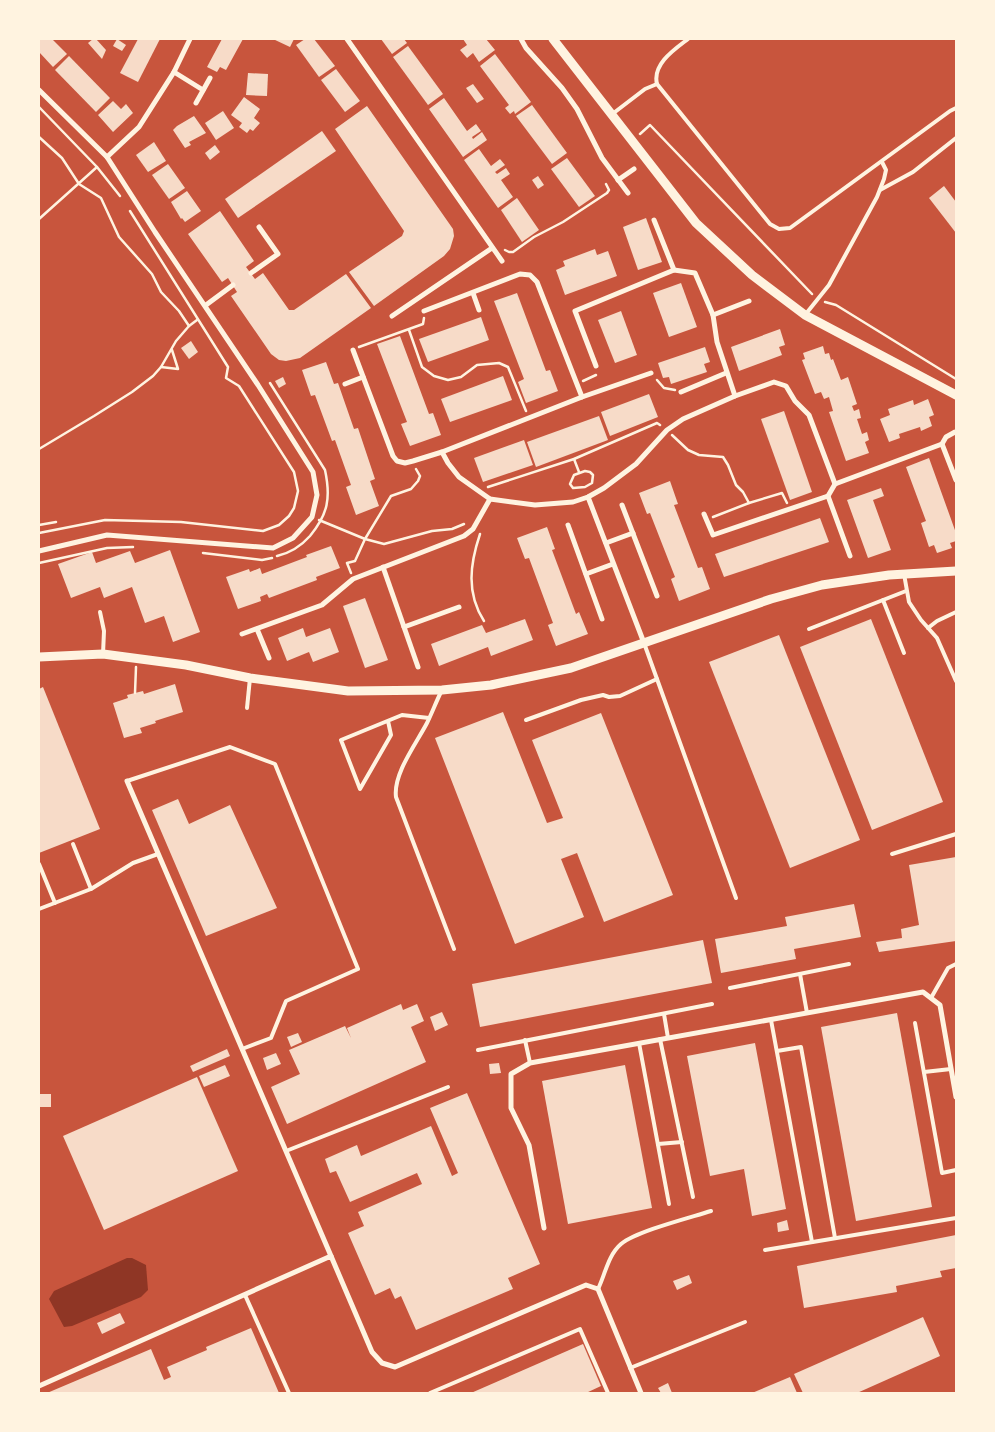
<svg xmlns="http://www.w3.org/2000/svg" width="995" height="1432" viewBox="0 0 995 1432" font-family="'Golos Text',sans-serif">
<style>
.water{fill:#8f3625}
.building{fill:#f7dbc8}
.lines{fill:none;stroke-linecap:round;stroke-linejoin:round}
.path{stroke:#fff3e0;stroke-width:2.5}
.service{stroke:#fff3e0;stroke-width:4}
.minor{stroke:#fff3e0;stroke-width:5}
.tertiary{stroke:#fff3e0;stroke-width:9}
</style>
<rect width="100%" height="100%" fill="#c8553d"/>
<polygon class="water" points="127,1258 132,1258 146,1265 148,1290 141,1297 72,1326 64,1327 49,1299 54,1291"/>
<g class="building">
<polygon points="39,39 52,39 67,54 53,67 39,52"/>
<polygon points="93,39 96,39 106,50 102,59 88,43"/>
<polygon points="117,39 126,45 122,51 113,46"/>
<polygon points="138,39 160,39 138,82 120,73"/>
<polygon points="222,39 243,39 226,70 220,67 217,72 207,67"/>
<polygon points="273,39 294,39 290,47"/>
<polygon points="305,39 314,39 335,66 319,77 296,45"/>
<polygon points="381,39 404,39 407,43 392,54"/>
<polygon points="463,39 486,39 495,50 479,62 473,53 467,58 460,50 467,45"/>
<polygon points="408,46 443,94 428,105 393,57"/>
<polygon points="495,54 531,102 515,114 514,111 510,114 505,108 509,105 480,66"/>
<polygon points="69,56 110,98 96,112 55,70"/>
<polygon points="336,69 360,101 345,112 321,80"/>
<polygon points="248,73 268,74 267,96 246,95"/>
<polygon points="473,84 484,99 477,103 466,88"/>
<polygon points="244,97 260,109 254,118 260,123 253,131 250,129 247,133 239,127 242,123 231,115"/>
<polygon points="444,98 467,131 476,124 481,131 472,137 473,139 482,132 487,140 463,157 429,109"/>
<polygon points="113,101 121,109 126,104 133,113 113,132 98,115"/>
<polygon points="532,105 567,153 552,164 516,116"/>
<polygon points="367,106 453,229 454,236 450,249 444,256 374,306 349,272 402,236 404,231 335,129"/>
<polygon points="223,111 234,128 216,140 205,123"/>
<polygon points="194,116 206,133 189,142 191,145 185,148 173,130 177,126"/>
<polygon points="322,131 336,151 238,218 225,199"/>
<polygon points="154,142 166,161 148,172 136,155"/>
<polygon points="215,145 220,152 210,160 205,153"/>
<polygon points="479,149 491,166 500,159 505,165 495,172 497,174 506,168 510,174 501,180 513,197 498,208 464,160"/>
<polygon points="567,158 595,196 579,207 551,169"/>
<polygon points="168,164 185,188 169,199 152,175"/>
<polygon points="538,176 544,185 538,189 532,180"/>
<polygon points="944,186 956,202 956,233 929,198"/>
<polygon points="187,191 201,211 185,222 182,218 181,219 171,202"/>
<polygon points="517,198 539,230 522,242 501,210"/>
<polygon points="220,211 254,261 246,267 255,279 263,273 289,310 294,310 346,274 371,308 300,358 286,361 279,360 271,354 231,296 237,292 228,278 222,282 188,234"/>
<polygon points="646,218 662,262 638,270 623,227"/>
<polygon points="595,249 597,255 608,251 617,276 565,295 556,270 565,266 563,261"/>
<polygon points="681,283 697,327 669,337 653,293"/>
<polygon points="517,293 546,371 550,370 558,391 526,403 518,382 524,379 494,301"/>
<polygon points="621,311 637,355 615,363 598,320"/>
<polygon points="481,317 489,340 428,362 419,339"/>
<polygon points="780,329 785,345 779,347 782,355 739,371 731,347"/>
<polygon points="400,336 429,414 433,413 441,435 410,446 401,424 407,422 377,344"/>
<polygon points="191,341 198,352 189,359 181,348"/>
<polygon points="823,346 825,354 829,353 831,360 833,359 841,380 848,377 857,404 852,406 854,411 859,409 861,418 857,419 862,434 867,432 869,440 865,442 869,453 846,461 829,412 833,411 829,397 824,399 821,392 815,394 802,360 805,359 803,353"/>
<polygon points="705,347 710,362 704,364 707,372 671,384 669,377 663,378 658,363"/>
<polygon points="326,362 334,384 338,383 354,429 358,428 375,479 370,481 379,506 356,515 346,487 351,485 335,440 332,441 315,395 311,396 302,370"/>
<polygon points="503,376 512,400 450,422 441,399"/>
<polygon points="283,377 286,384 279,388 275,381"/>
<polygon points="649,394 658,417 610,436 601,412"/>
<polygon points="928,399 934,415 929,417 932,426 921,431 920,427 899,434 900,438 889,442 880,419 890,415 888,409 913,400 914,405"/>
<polygon points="784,411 812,492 790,500 761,419"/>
<polygon points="599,416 608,440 536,467 527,442"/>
<polygon points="524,440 533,465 483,482 474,458"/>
<polygon points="929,458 956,533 956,541 950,543 952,548 937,553 934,545 929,547 921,523 926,521 906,467"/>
<polygon points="670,481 678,504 674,505 698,568 702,567 710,589 679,601 671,579 675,577 650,513 647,514 639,493"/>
<polygon points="881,488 884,496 873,500 891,550 868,558 847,500"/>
<polygon points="820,518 829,542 724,577 715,554"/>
<polygon points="547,527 555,549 552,550 576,614 579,612 588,634 556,646 548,625 553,623 529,558 525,559 517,538"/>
<polygon points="331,546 340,568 316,577 317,580 269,598 267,594 260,597 261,601 238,609 226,577 249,569 250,572 260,568 262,574 307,557 306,555"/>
<polygon points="170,550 200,632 173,642 164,616 145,623 132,587 104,598 100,587 71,598 58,564 92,552 96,563 130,551 135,563"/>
<polygon points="365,598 388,660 365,668 343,606"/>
<polygon points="525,619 533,640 491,656 488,647 439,666 431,644 482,625 486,633"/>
<polygon points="871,619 943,802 872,830 800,647"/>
<polygon points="303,628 306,637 330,628 339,652 313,662 309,652 287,661 278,638"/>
<polygon points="779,635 860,840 790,868 709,662"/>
<polygon points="175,684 183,712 155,721 156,723 140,728 142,733 124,738 113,703 128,698 127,695 143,691 144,694"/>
<polygon points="43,687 100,829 39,853 39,689"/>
<polygon points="503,712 547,823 563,818 532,740 601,713 673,895 604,922 577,853 561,859 584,917 515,944 435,738"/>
<polygon points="178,799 189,824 230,805 277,908 206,936 152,810"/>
<polygon points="956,857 956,941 879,952 876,942 902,938 901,929 919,925 909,865"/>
<polygon points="854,904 861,937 794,949 796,959 721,973 715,939 787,926 785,917"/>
<polygon points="703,940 712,983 480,1027 472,984"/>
<polygon points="401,1004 403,1010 417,1004 424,1021 411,1027 426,1062 287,1124 271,1087 300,1074 289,1050 345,1026 351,1038 347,1028"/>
<polygon points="442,1012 448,1025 435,1031 430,1017"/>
<polygon points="897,1013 932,1207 856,1221 821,1027"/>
<polygon points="298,1033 302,1042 291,1047 287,1037"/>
<polygon points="755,1043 786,1209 752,1216 744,1169 710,1176 687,1056"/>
<polygon points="227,1049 230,1056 193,1072 190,1066"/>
<polygon points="276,1053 281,1064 267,1070 263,1058"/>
<polygon points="499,1063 501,1073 490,1074 489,1064"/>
<polygon points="225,1065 230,1076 204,1087 199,1076"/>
<polygon points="625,1065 652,1208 568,1224 542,1081"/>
<polygon points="197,1077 238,1171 104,1230 63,1136"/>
<polygon points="467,1093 540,1264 508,1278 513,1289 416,1330 401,1296 395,1299 390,1288 375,1295 348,1233 364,1226 358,1212 422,1184 417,1173 350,1202 336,1171 330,1173 325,1159 357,1145 361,1156 431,1126 452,1176 458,1173 430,1108"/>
<rect x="39" y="1094" width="12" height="13"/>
<polygon points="787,1220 789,1230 778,1232 777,1223"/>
<polygon points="956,1235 956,1268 940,1271 942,1277 896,1286 897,1292 804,1308 797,1266"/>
<polygon points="689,1275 692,1283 677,1290 673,1281"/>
<polygon points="120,1313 125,1323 102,1334 97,1323"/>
<polygon points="923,1317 940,1356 857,1393 803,1393 794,1374"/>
<polygon points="251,1328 279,1393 47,1393 151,1349 164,1380 171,1377 167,1367 207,1350 206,1347"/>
<polygon points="583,1344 601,1386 586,1393 471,1393"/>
<polygon points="790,1377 797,1393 752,1393"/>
<polygon points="668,1383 672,1393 661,1393 658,1388"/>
</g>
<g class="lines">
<g class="path">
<polyline points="39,107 97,167 120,196"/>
<polyline points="640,134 650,125 812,294"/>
<polyline points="39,137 62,158 79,184 101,198 119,237 152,274 161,292 179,311 189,326 176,341 161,367 153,376 132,392 94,416 39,449"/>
<polyline points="39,219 97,167"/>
<polyline points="505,250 509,252 513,252 534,237 563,222 607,193 609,190 606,184"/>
<polyline points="825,302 836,305 956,379"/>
<polyline points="189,326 197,320"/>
<polyline points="409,330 422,367 434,376 448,380 461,377 477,365 499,363 508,367 526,411"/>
<polyline points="359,347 423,324 424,318"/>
<polyline points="161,367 178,369 172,350"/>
<polyline points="657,380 664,388 675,390"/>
<polyline points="583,381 596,375"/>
<path d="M270,383L325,470C331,498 328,514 310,536C302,545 290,553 277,556"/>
<polyline points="672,435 688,450 699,455 723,457 728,465 736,485 743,492 749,503"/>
<polyline points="574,459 579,472"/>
<polygon points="585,471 590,472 593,475 592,483 585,487 573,488 570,484 574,475"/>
<polyline points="488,487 574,459 657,423 660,425"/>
<polyline points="713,517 749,503 782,493 787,503"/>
<polyline points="319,520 365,539 384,544 432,531 452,529 464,524"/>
<polyline points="39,525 56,522"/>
<polyline points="39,533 105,520 181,522 263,531 279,525 289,516 294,508 298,491 294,472 239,386 226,378 228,367 130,211"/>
<path d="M480,534C470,564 466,593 484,621"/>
<polyline points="203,553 262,560 272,558"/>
<polyline points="39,563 107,548 133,547"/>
<polyline points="351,573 347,563 355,561 365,539 391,496 411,489 418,481 420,476 416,469"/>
<polyline points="135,693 136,667"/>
</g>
<g class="service">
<path d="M688,39C675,49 652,64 657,84L770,224L779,229L790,228L950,111L956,108"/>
<polyline points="611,115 645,89 657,84"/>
<polyline points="880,190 913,172 956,138"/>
<polyline points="805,315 829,285 877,197 884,179 886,170 882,162"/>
<polyline points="904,574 909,602 921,620 937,638 956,681"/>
<polyline points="883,600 904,653"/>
<polyline points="100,612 104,631 103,654"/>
<polyline points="928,628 937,621 956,612"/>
<polyline points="809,629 906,591"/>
<polyline points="644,643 736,898"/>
<path d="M441,692C436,702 432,713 427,723C416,744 393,774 396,797L454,949"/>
<polyline points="247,708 250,678"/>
<polyline points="526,720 581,700 603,695 609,697 620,696 657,679"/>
<polyline points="388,721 391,735 360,789 341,740 402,715 429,718"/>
<polyline points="127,781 230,747 275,764 358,969 286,1001 271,1038 242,1049"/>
<polyline points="73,844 91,889"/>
<polyline points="892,854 956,834"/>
<polyline points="39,864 55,903"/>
<polyline points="39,909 91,889 133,863 158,854"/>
<polyline points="800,974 807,1013"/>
<polyline points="730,988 849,964"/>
<polyline points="931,998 948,968 956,964"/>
<polyline points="664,1014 668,1038"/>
<polyline points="771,1020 812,1242"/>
<polyline points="915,1023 942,1173 956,1170"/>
<polyline points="660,1039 693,1197"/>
<polyline points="525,1040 530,1063"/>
<polyline points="639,1043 669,1204"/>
<polyline points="478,1050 712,1004"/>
<polyline points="777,1051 801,1047 835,1238"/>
<polyline points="924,1072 951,1069"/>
<polyline points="658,1144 682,1142"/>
<polyline points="286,1151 448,1087"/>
<polyline points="765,1250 956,1218"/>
<path d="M598,1289C605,1275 608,1255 621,1244C637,1231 689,1218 711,1211"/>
<polyline points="245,1295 289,1393"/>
<polyline points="630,1368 745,1322"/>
<polyline points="430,1393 580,1329 608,1393"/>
</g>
<g class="minor">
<polyline points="347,39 502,261"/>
<polyline points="521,39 526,48 562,88 577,109 602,158 628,193"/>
<polyline points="174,72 203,90"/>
<polyline points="39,90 107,157 155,232 258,385 313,472 317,495 312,517 293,538 273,548 107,535 39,551"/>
<polyline points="196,103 210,78"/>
<polyline points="107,157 139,127 174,72 190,39"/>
<polyline points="618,180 634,169"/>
<polyline points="654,220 674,270 695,273 713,315 717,342 735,396"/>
<polyline points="251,273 278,254 259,227"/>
<polyline points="473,293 479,310"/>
<polyline points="206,305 233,285"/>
<polyline points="424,311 520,274 530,275 537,282 582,397"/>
<polyline points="713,315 749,301"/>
<polyline points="392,316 492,248"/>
<polyline points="353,350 393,456 397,461 405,463 413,461 442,452 582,397 651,373"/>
<polyline points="596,366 575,311 674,270"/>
<polyline points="345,384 363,377"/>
<polyline points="681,392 726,373"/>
<polyline points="942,444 956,480"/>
<polyline points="442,452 448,463 459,477 490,499 535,505 573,502 588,497 604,488 636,464 667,430 683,419 735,396 774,382 786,386 795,401 809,415 835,484"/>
<polyline points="835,484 942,444 946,437 955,432"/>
<polyline points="828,496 850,556"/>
<polyline points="588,497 644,643"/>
<polyline points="622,505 657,596"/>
<polyline points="704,514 713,535 828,496 835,484"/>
<polyline points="568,525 602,619"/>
<polyline points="606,543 633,533"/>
<polyline points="383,567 418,667"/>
<polyline points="586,574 613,564"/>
<polyline points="404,627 459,607"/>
<polyline points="257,629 269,658"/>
<polyline points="242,634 322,605 353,579 464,536 473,529 490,499"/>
<polyline points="127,781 331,1256"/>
<polyline points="544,1228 529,1145 511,1108 511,1074 530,1063 923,992 940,1005 956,1097"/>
<polyline points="39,1386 331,1256 372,1352 382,1363 395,1367 586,1285 598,1289 641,1393"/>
</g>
<g class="tertiary">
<polyline points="553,39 696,223 752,275 805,315 956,395"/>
<polyline points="39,657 103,654 186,665 250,678 348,691 442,690 491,685 571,668 771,599 822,585 889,575 956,571"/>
</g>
</g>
<rect width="995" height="1432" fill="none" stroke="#fff3e0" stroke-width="80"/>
</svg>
